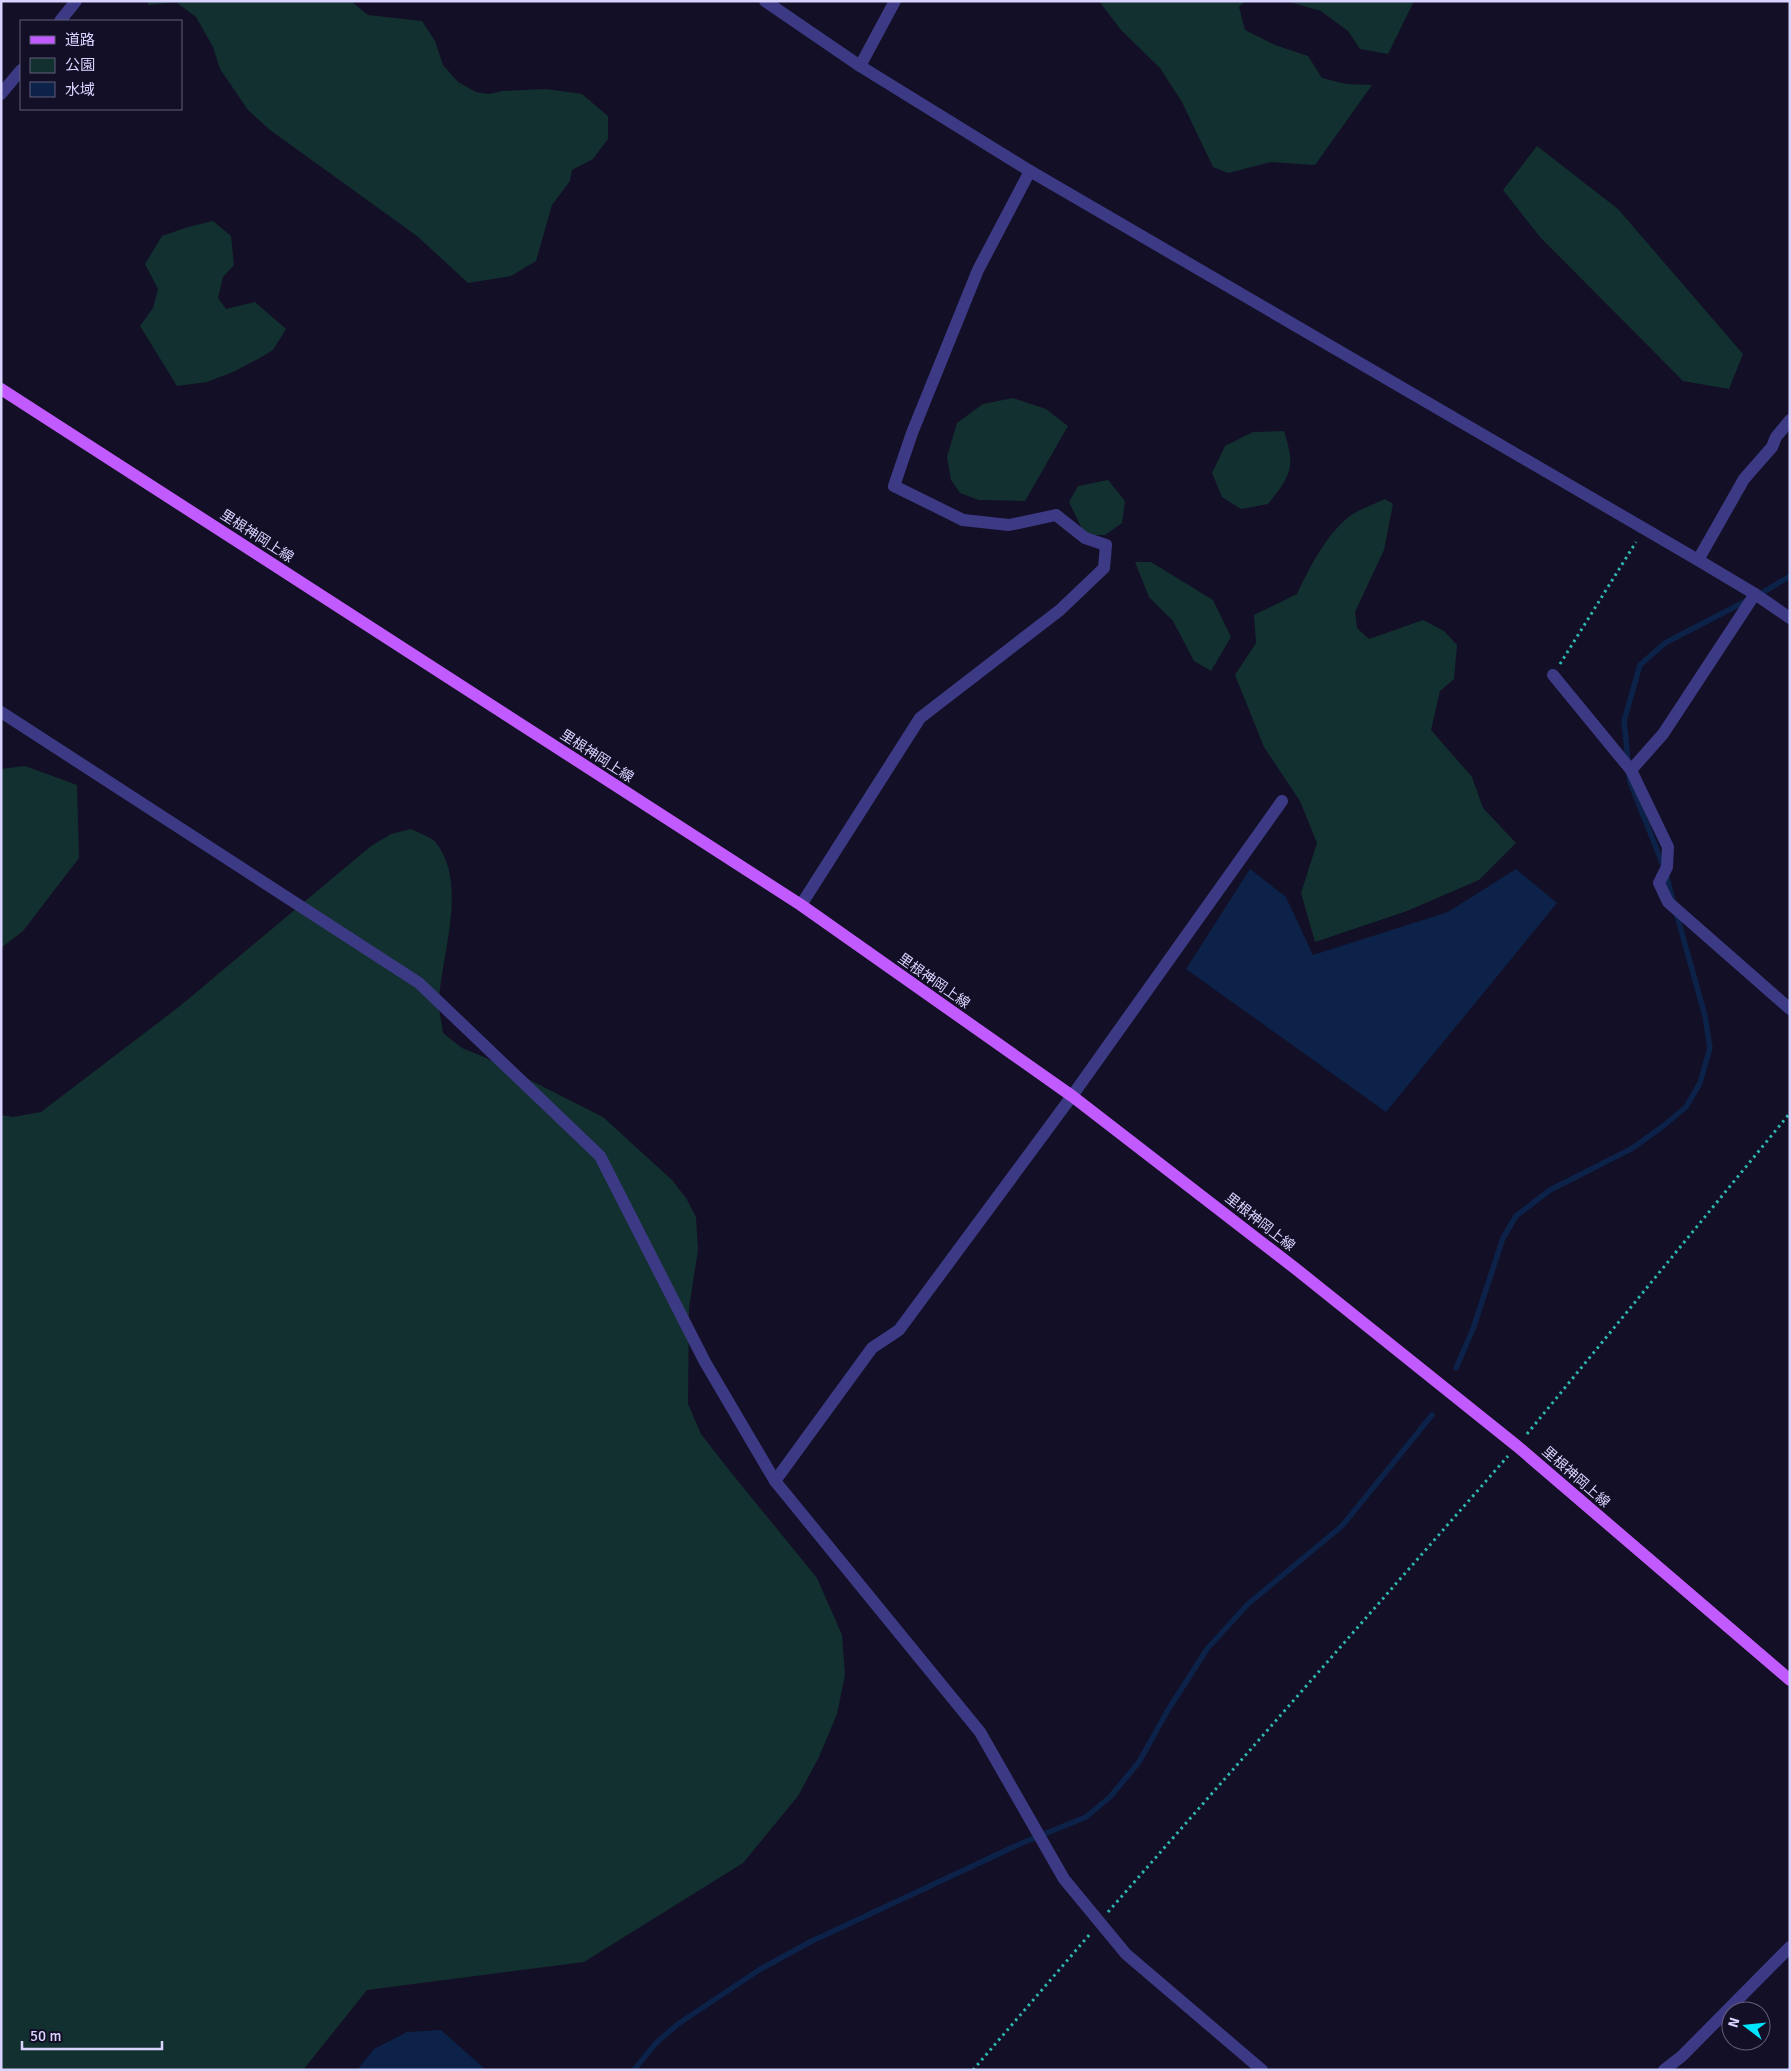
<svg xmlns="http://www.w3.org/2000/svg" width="1791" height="2071" viewBox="0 0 1791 2071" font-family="Signika,'Noto Sans JP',sans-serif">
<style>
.green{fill:#12302f}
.water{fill:#0c2248}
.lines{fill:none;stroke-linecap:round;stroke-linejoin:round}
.stream{stroke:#0c2248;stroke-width:5.5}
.path{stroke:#2fb8b0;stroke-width:3;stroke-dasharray:2.5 4;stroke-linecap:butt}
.minor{stroke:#3d3a85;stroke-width:12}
.major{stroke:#c25bff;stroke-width:12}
.labels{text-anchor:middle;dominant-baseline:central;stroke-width:4.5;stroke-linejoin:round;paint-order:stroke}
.street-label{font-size:14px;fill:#d9d4ff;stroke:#130f26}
</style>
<rect width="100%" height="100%" fill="#130f26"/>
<g class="green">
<polygon points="146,1 351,1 368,15 422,21 435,41 443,65 458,82 476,92 489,94 502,91 546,89 582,94 608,116 608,139 593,159 572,170 570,181 552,205 536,261 511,276 468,283 417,236 270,130 248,110 220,69 213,47 196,17 176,2 149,5"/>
<polygon points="1099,1 1245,1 1239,7 1245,30 1275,45 1308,56 1322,78 1346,84 1372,85 1315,165 1271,162 1228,173 1213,167 1182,102 1160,68 1121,30"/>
<polygon points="1286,1 1414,1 1388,54 1360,49 1348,31 1321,11"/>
<polygon points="1537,146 1618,209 1743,354 1729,389 1683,381 1540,237 1503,190"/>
<polygon points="213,221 231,236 234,265 223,277 218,298 226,309 255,302 286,329 273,350 258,359 233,372 207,382 177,386 140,326 153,308 158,289 145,264 162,236 188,227"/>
<polygon points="1013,398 1046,409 1068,426 1025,501 979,500 960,493 951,480 947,457 957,423 983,404"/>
<path d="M1284,431C1296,468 1291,475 1268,504L1241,509L1222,497L1212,473L1225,446L1253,432Z"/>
<polygon points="1108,480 1125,501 1122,523 1105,535 1085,535 1069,502 1078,486"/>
<path d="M1385,499L1393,504L1384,550L1355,612L1357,628L1369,639L1423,620L1444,631L1457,645L1454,679L1440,691L1431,730L1472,777L1483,808L1516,843L1479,880L1407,911L1315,942L1301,893L1317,843L1300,801L1264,747L1235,675L1256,643L1254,615L1297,594C1308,570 1329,529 1353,514C1363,508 1374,504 1385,499Z"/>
<polygon points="1135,562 1151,562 1213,600 1231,637 1211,671 1194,661 1173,621 1149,597"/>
<polygon points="25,766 77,785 79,858 23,931 1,948 1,769"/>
<path d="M411,829C418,833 433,837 437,844C468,886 441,955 439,1003C439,1013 442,1023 443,1033L462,1048L484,1057L603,1117L672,1180L686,1198L696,1217L698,1250L689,1308L688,1404L701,1434L729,1470L817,1578L842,1635L845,1675L837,1714L819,1757L798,1796L743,1863L584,1962L367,1990L303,2070H1V1115L13,1117L41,1112L180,1006L371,846L391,834Z"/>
</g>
<g class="water">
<polygon points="1250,869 1286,897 1313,955 1448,912 1516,869 1557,903 1386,1112 1186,969"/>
<polygon points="441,2030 486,2070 357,2070 374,2049 407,2032"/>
</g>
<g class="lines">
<g class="stream">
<polyline points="1757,596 1790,576"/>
<polyline points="1628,761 1624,721 1640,665 1665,643 1746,601"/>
<polyline points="1629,776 1630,782 1663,865"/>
<polyline points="1666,874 1673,901"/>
<polyline points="1456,1368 1473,1329 1503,1238 1516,1216 1550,1190 1631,1149 1662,1127 1686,1107 1700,1083 1710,1048 1705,1016 1676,912"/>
<polyline points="634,2070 656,2043 678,2024 759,1970 810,1942 1022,1843 1086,1817 1110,1797 1139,1762 1168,1710 1207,1649 1248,1604 1342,1526 1432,1415"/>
</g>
<g class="path">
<polyline points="1560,664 1636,542"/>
<polyline points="1527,1434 1790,1113"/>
<polyline points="1108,1912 1508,1456"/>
<polyline points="973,2070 1090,1934"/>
</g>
<g class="minor">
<polyline points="765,1 860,66 1030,171 1698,560 1755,594 1790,618"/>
<polyline points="60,21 76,1"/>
<polyline points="860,66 895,1"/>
<polyline points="1,94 21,70"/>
<polyline points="1698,560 1744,479 1772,447 1776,437 1790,420"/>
<polyline points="1553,675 1631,770 1668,847 1667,867 1659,883 1668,902 1790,1009"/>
<polyline points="1,712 419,983 600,1156 705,1362 775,1481 980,1732 1064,1879 1126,1954 1262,2070"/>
<polyline points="1631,770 1663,734 1755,594"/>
<polyline points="801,905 920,718 1060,610 1104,568 1106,545 1085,538 1056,515 1009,525 963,520 894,486 912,433 978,270 1030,171"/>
<polyline points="775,1481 872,1348 899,1330 1072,1096 1282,801"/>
<polyline points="1664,2070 1682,2056 1790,1947"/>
</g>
<polyline class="major" points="1,389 801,905 1072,1096 1296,1269 1517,1446 1790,1680"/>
</g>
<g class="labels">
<g class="street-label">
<text transform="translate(257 536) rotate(33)">里根神岡上線</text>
<text transform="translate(597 756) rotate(33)">里根神岡上線</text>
<text transform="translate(934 981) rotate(35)">里根神岡上線</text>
<text transform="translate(1260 1222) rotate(38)">里根神岡上線</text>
<text transform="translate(1576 1477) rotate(41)">里根神岡上線</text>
</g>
</g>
<rect width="1791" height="2071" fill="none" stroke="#d9d4ff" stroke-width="5"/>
<rect x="20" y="20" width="162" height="90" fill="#130f26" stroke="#625e7d"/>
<rect x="30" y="36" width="25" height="8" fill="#c25bff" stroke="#625e7d"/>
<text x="65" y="45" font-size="15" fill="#d9d4ff">道路</text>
<rect x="30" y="58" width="25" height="15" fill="#12302f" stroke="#625e7d"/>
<text x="65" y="70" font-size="15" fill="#d9d4ff">公園</text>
<rect x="30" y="82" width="25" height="15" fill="#0c2248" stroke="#625e7d"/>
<text x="65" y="95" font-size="15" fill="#d9d4ff">水域</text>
<g transform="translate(1746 2026) rotate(286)"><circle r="24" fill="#130f26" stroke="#625e7d"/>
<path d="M0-4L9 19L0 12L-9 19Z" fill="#00e5ff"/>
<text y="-8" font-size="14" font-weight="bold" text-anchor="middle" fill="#d9d4ff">N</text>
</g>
<path d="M22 2041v8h140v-8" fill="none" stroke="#d9d4ff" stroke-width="2.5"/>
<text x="30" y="2041" font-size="15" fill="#d9d4ff" stroke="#130f26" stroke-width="4" paint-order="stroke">50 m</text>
</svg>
